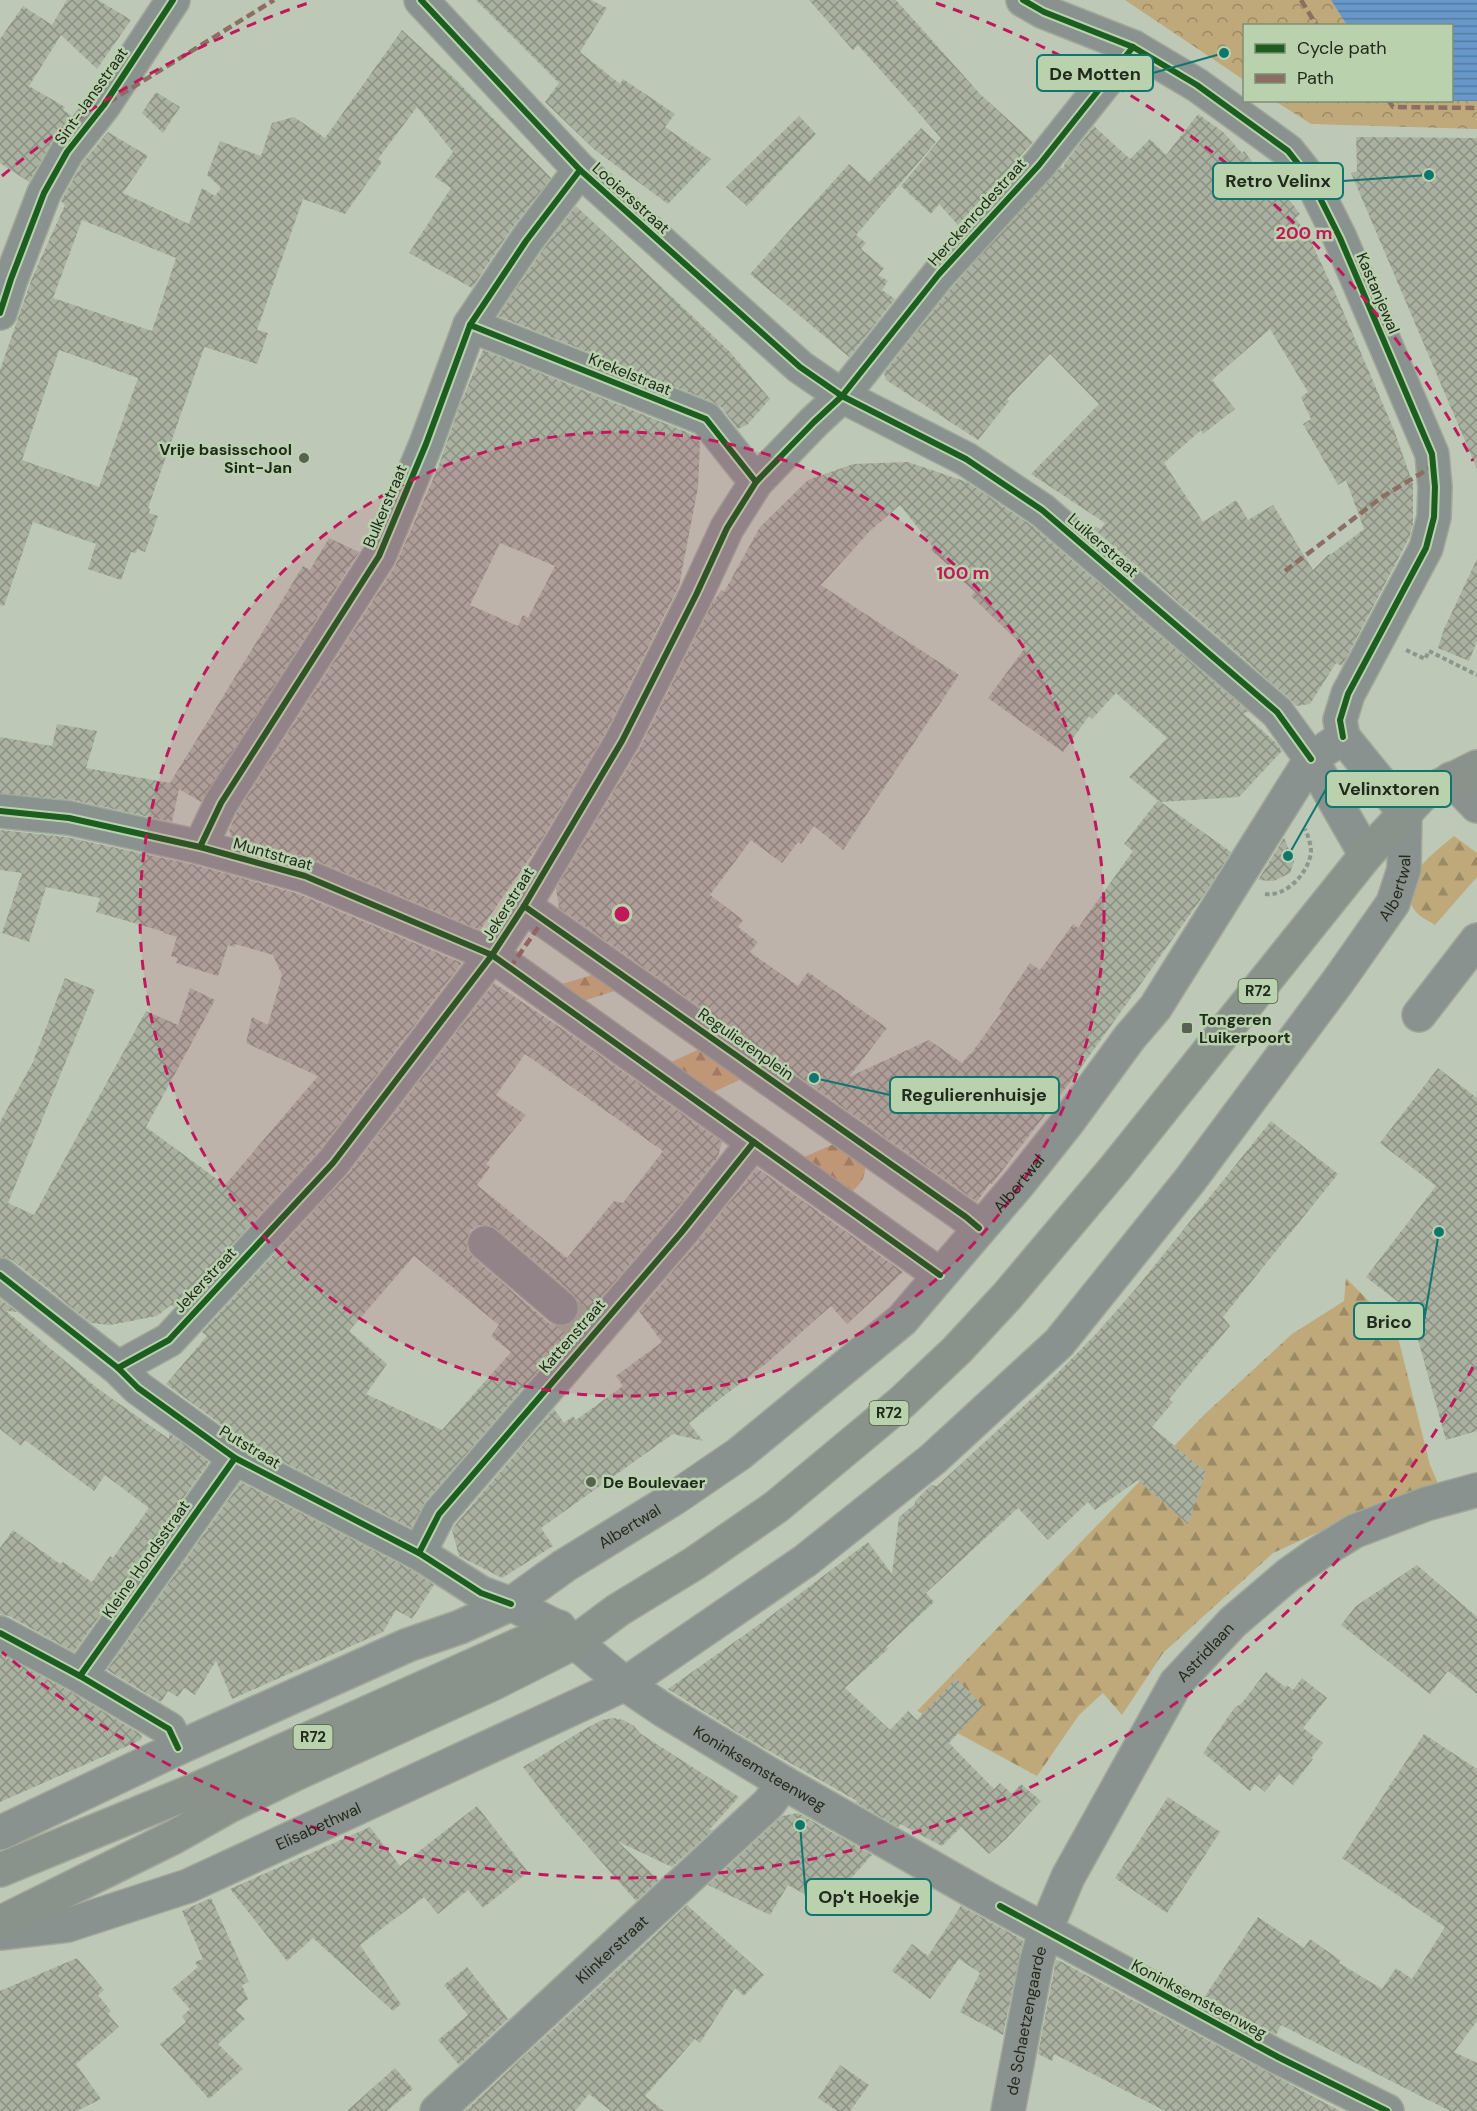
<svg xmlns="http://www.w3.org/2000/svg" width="1477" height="2111" viewBox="0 0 1477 2111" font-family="'DM Sans',sans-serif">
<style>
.forest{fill:url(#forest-firs)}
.park{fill:url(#park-crowns)}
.water{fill:url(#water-rules)}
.building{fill:url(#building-cross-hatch);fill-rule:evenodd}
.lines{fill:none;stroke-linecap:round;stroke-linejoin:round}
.minor-tunnel{stroke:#9ea997;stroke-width:33;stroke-dasharray:33 16;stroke-linecap:butt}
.minor-casing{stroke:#9fa899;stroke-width:36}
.major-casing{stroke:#9fa899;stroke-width:36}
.path{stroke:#8d958f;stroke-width:4;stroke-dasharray:4.5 3;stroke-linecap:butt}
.minor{stroke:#8a928f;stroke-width:33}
.major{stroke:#89938c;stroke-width:33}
.quiet{stroke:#8d6e63;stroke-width:4.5;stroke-dasharray:9 4.5;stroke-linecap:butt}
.cycleway-casing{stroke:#bad1ae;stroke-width:10}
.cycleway{stroke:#1b5e20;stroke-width:6}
.ring{fill:none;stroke:#c2185b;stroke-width:3;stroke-dasharray:10 8}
.poi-dot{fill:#586252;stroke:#bad1ae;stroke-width:2}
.labels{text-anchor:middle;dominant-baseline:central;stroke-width:5;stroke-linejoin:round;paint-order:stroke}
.shield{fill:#bad1ae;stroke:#4f5c48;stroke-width:1.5}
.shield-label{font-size:15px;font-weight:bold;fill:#212a1c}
.street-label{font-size:16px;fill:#212a1c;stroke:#bad1ae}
.poi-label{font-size:16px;font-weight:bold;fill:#212a1c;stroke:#bad1ae;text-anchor:start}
.centre{fill:#c2185b;stroke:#bad1ae;stroke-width:3}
.ring-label{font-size:18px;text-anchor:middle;font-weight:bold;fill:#c2185b;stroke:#bad1ae;stroke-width:5;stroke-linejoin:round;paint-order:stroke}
.leader{fill:none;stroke:#0f766e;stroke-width:2}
.callout-dot{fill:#0f766e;stroke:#bad1ae;stroke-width:2}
.callout{fill:#bad1ae;stroke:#0f766e;stroke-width:2}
.callout-label{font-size:18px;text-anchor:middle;font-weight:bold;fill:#212a1c}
</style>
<defs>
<pattern id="forest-firs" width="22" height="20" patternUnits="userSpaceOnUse" patternTransform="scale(1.5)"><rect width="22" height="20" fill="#bfa97b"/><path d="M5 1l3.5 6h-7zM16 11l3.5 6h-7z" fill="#9b8a64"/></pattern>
<pattern id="park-crowns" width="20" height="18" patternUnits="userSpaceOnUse" patternTransform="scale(1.5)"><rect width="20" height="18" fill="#bfa97b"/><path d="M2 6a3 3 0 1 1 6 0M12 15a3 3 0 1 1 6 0" fill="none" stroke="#9b8a64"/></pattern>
<pattern id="water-rules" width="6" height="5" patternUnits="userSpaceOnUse" patternTransform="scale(1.5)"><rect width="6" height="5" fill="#6798c9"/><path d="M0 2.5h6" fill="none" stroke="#547ca2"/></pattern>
<pattern id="building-cross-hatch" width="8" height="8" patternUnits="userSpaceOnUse" patternTransform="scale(1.5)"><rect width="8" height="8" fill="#aab1a1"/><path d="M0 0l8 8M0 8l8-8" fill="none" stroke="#8a9082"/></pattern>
</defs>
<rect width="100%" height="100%" fill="#bdc9b6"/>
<g class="forest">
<path d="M1454,836L1477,853V877L1435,925C1429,921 1420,917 1416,912C1393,881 1434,853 1454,836Z"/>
<polygon points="605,971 627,987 574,1004 552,987"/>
<polygon points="708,1045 752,1074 705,1096 665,1065"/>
<path d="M841,1141C847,1146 856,1150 861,1156C871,1170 861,1187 848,1194L797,1160Z"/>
<polygon points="1346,1278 1396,1329 1430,1465 1438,1483 1332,1526 1273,1553 1163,1653 1122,1715 1103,1693 1079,1715 1037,1776 917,1711 1205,1414 1292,1334 1344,1301"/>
</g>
<polygon class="park" points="1125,0 1477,0 1477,129 1311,124 1275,101 1452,100 1452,26 1244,26 1244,80"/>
<polygon class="water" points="1331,0 1477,0 1477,101 1395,101 1452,100 1452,26 1347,25"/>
<g class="building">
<polygon points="67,0 98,0 131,20 97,69 61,35 29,86 65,107 63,110 72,116 51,143 29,182 0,163 0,39 23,6 52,25"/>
<polygon points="476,0 591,0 607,8 580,52 620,84 623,79 675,114 665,127 711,159 668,204 595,150 545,102 559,83"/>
<polygon points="809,0 896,0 980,94 1033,142 958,225 939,204 931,214 901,186 941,138 858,45 853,50"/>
<path d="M402,30L455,79L551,178L510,231L472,288L409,253L451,188L435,177L453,152L417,107L378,159L382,162L345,214L303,199L257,330L268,333L257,364L205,347L204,348L148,508L150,509L149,513L158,516L145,552L137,549L136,553L131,552L121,580L88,569L96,544L33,522L4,606L0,605V370L32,278L65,205L61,201L83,162L108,132L148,156L123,193L189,224L202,188L215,196L221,188L207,175L220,141L261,156L272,123L294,117L325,138ZM82,220L176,258L152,331L53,298ZM59,350L138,378L99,487L22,460Z"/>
<polygon points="156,92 180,107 163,133 142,113"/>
<path d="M1198,114L1223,132L1242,153L1244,151L1269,184L1274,179L1300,214L1295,218L1314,243L1312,244L1337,297L1394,430L1413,484V524L1409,538L1342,666L1336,663L1310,704L1296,706L1289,698L1088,524L1101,529L1105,523L1031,474L1099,404L1050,354L1007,399L1009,401L978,440L886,380L884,373L953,286L1061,167L1063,169L1065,163L1094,126L1130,159L1150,139L1166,155ZM1270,329L1308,392L1301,397L1311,419L1303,424L1338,485L1346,480L1364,529L1330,555L1329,554L1313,570L1273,505L1248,520L1236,500L1203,522L1164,463L1201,430L1203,434L1235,409L1212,380Z"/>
<polygon points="799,116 816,134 747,206 726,187"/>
<polygon points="921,128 936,142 856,235 866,243 861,249 884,268 878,275 888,281 882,290 895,299 849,357 750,274 849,164 869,182"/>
<polygon points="1356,137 1477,138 1477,469 1351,173 1357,171"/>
<polygon points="576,206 730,352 770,399 747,425 738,429 721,407 713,402 498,316 541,252"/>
<path d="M483,350L694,435L700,442L698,487L679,586L606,732L538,846L480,930L312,859L231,836L229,831L237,812L395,566L437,470L460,405ZM500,543L555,566L528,618L523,615L518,626L470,605Z"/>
<polygon points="908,462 967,482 1031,525 1249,712 1243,713 1276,743 1282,751 1239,797 1160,802 1129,777 1167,738 1116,693 1092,719 1089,716 1063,752 988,698 1025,648 971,596 975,592 947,567 948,565 931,550 933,547 900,505 870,531 821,585 959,675 843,850 814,826 801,844 798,842 782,863 751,840 710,895 743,920 738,927 758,942 750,952 798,986 808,972 887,1028 849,1077 929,1040 962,1063 969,1054 970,1055 1002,1011 999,1009 1030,963 1040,970 1073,924 1078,928 1133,851 1124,844 1158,800 1231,852 1208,889 1130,999 1077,1073 992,1184 990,1183 977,1202 559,908 556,888 639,749 712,604 721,590 724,592 760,527 808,480 853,464"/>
<polygon points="329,538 359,552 201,802 179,789 172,822 73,800 0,793 0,737 52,746 57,724 97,731 86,768 170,783 303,566 310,570"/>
<polygon points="1477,559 1477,641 1469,661 1438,648 1444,629"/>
<polygon points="0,830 66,837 195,865 299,894 462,963 319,1151 174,1307 171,1305 157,1316 110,1325 91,1323 12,1260 0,1257 0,1122 33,1062 65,978 95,990 8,1203 34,1215 146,1011 178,1025 190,988 215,1000 146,1127 225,1185 318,1076 246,1043 252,1017 268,1025 282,975 273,955 235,944 235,947 228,945 218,976 176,963 178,958 171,956 177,937 164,933 165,932 96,912 100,898 46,887 29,942 2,933 22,873 0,870"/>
<polygon points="1284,838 1294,861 1290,873 1274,881 1258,880"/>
<path d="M494,983L573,1036L722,1142L718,1157L667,1221L425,1502L411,1528L245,1442L166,1384L207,1336L202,1332L348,1174ZM525,1054L663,1151L623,1203L614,1201L567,1258L477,1185L490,1167L486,1164L526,1115L496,1095ZM479,1225H489L497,1229L573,1294L578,1301L579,1311L575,1321L567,1326H557L549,1323L473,1257L467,1249V1239L471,1230ZM414,1256L499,1325L491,1336L511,1352L442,1430L366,1394L387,1364L349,1331Z"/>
<polygon points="1438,1068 1477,1098 1477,1431 1446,1440 1410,1311 1366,1277 1436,1186 1380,1143"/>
<polygon points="1271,1121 1338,1174 1223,1317 1230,1326 1169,1399 1173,1402 1152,1427 1206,1472 1188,1524 1138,1480 1095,1510 1088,1502 1048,1540 1018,1508 926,1593 934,1602 886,1647 888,1649 845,1688 890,1730 908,1711 917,1720 956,1678 983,1706 949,1743 994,1789 1000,1783 1012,1794 1021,1784 1041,1801 1006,1839 989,1854 961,1827 942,1846 900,1824 898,1827 855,1802 857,1801 748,1739 668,1689 764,1621 868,1542 892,1574 899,1517 915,1504 915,1501 931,1485 937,1486 1038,1393 1096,1334 1138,1286"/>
<polygon points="757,1168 903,1272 847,1324 831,1306 768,1362 689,1423 703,1441 673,1434 541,1528 553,1546 502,1578 459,1556 452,1530 455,1525 554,1409 564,1423 573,1416 576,1420 623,1386 616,1376 662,1342 639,1311 695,1245"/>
<polygon points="0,1299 17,1312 6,1311 97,1388 169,1439 169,1433 209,1462 74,1652 9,1616 0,1614 0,1548 13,1530 60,1564 63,1562 92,1582 110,1556 113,1558 149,1508 105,1475 94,1491 25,1440 21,1446 0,1429"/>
<polygon points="241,1482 410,1569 434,1585 412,1619 396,1610 383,1632 232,1699 216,1661 195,1695 184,1688 178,1697 168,1691 161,1702 107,1670"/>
<polygon points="1417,1565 1477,1617 1477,1694 1448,1671 1430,1694 1341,1625 1356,1606"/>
<polygon points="0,1654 71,1692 142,1735 141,1740 0,1802"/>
<polygon points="1266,1672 1285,1687 1287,1685 1293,1690 1302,1678 1327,1698 1303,1728 1323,1743 1311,1758 1313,1759 1293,1785 1279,1774 1265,1792 1255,1784 1250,1791 1203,1753 1235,1707 1241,1704"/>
<polygon points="613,1718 623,1720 634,1726 641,1734 739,1797 709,1830 713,1830 672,1867 617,1841 659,1880 636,1901 560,1815 523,1767 583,1730 602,1720"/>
<polygon points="1424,1734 1477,1769 1477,2021 1454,2052 1477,2063 1477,2111 1450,2111 1281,2025 1276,2035 1205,1996 1258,1917 1304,1948 1310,1939 1340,1960 1339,1963 1382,1989 1396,1968 1412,1979 1445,1927 1342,1858"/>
<polygon points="1168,1797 1220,1832 1167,1913 1115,1878"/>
<polygon points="477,1806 528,1872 483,1908 468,1890 438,1914 424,1897 360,1945 401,2004 393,2011 313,1938 287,1961 230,1889 370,1827 400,1866"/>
<polygon points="798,1813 872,1855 826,1906 788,1885 770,1915 708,1885 782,1816"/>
<polygon points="211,1898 249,1982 242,1985 248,1999 236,2010 245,2019 218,2044 243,2069 209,2099 160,2044 186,2022 182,2016 190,2009 172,1989 198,1967 195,1962 203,1959 182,1911"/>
<polygon points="687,1905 764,1975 744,1996 735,1988 700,2043 695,2039 645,2096 664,2111 611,2111 589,2094 575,2111 465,2111"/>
<polygon points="961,1906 1023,1940 1003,2035 960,2012 980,1973 959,1959 930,1999 892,1971 912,1944 928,1956"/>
<polygon points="77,1958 104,1990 98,1995 111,2011 108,2014 119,2027 76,2064 101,2099 77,2111 0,2111 0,1991"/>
<polygon points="1056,1960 1060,1961 1340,2111 1165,2111 1054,2054 1052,2061 1038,2054"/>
<polygon points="467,1967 508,2019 459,2065 438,2040 468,2015 444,1985"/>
<polygon points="840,2065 869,2085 850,2111 837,2111 818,2098"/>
<polygon points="395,2068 413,2089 387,2111 347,2111"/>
</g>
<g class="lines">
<polyline class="minor-tunnel" points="561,1308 582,1327"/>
<defs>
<g id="minor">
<polyline points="421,0 580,170 800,367 842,396 966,459 1042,510 1277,712 1311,759 1366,855"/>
<polyline points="0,313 11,279 44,193 67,152 104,105 173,0"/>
<polyline points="470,325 706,419 756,482"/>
<polyline points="1451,779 1477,806"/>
<polyline points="0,811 69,818 200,847 305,876 492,955 940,1275"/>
<polyline points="200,847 221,803 379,556 426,444 470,325 526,241 580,170"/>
<polyline points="524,906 966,1217 979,1228"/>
<polyline points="1419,1015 1477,940"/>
<polyline points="485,1243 561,1308"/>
<path id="s1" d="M0,1275L118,1368L138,1388L235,1458L419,1553L481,1593L511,1604L557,1627L625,1684L665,1711L784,1783L980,1895L1278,2057L1387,2111"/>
<polyline points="118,1368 169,1340 333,1163 492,955 524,906 622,741 696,595 727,528 756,482 814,422 842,396 939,274 1039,165 1133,47"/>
<polyline points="419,1553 439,1514 681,1233 754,1142"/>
<polyline points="0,1633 80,1676 169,1729 178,1748"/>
<polyline points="80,1676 235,1458"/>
<path id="s2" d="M0,1833L178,1748L408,1645L460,1627L511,1604L564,1566L673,1499L739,1454L902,1320L1020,1182L1067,1123L1130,1037L1155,1008L1311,759L1343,737"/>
<path id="s3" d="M0,1933L68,1925L188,1886L625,1684L805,1561L933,1459L1059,1343L1190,1180L1339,980L1393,903L1404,869L1405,813L1343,737L1340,720L1348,694L1426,548L1434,517L1435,487L1432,454L1340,238L1311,180L1288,151L1197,85L1133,47L1044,12L1023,0"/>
<path id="s4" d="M437,2111L768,1804L784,1783"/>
<path id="s5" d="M1008,2111L1036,1964L1045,1931L1068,1877L1176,1683L1233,1622L1288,1575L1319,1553L1355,1531L1426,1504L1477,1490"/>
</g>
<g id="major">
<polyline points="0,1870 195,1790 559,1627"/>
<polyline points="0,1923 174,1837 229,1806 295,1774 492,1684 575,1642 618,1610 695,1563 776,1507 902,1402 957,1350 1008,1295 1116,1167 1366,855 1423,794 1477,767"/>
</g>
</defs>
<use href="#minor" class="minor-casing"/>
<use href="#major" class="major-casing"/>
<g class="path">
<polyline points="1406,650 1425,659 1429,651 1477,675"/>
<path d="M1265,894C1287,897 1309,872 1311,852C1311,845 1308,835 1305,829"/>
</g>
<use href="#minor" class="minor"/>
<use href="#major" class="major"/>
<g class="quiet">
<polyline points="1301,0 1317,26"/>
<polyline points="1388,100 1393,107 1477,108"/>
<polyline points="109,102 274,0"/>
<polyline points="1285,571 1382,497 1433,466"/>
<polyline points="510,968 544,919"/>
</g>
<defs>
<g id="cycleway">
<polyline points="421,0 580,170 800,367 842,396 966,459 1042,510 1277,712 1311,759"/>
<polyline points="1023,0 1044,12 1133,47 1197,85 1288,151 1311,180 1340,238 1432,454 1435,487 1434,517 1426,548 1348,694 1340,720 1343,737"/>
<polyline points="0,313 11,279 44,193 67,152 104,105 173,0"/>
<polyline points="470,325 706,419 756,482"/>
<polyline points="0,811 69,818 200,847 305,876 492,955 940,1275"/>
<polyline points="200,847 221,803 379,556 426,444 470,325 526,241 580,170"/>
<polyline points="524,906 966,1217 979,1228"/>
<polyline points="0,1275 118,1368 138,1388 235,1458 419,1553 481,1593 511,1604"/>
<polyline points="118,1368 169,1340 333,1163 492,955 524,906 622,741 696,595 727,528 756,482 814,422 842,396 939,274 1039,165 1133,47"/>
<polyline points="419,1553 439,1514 681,1233 754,1142"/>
<polyline points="0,1633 80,1676 169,1729 178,1748"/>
<polyline points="80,1676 235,1458"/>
<polyline points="1000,1906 1278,2057 1387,2111"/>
</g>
</defs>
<use href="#cycleway" class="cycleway-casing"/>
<use href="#cycleway" class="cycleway"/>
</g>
<circle cx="622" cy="914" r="482" fill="#c2185b" fill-opacity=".12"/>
<g class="ring">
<circle cx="622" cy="914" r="482"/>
<path d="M1473 1367A964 964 0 0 1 2 1652M2 176A964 964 0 0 1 308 3M936 3A964 964 0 0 1 1473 461"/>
</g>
<g class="poi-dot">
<circle cx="304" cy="458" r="6"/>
<rect x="1181" y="1022" width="12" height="12" rx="3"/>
<circle cx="591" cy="1482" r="6"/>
</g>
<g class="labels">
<g class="shield">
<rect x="1238.5" y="979" width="39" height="24" rx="4.5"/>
<rect x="869.5" y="1401" width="39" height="24" rx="4.5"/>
<rect x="293.5" y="1725" width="39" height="24" rx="4.5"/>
</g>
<g class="shield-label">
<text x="1258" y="991">R72</text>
<text x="889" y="1413">R72</text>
<text x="313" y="1737">R72</text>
</g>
<g class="street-label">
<text transform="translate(91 96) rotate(-55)">Sint-Jansstraat</text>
<text transform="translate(631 198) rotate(42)">Looiersstraat</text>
<text transform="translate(977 212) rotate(-48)">Herckenrodestraat</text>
<text transform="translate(1378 293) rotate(67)">Kastanjewal</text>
<text transform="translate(630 374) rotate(22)">Krekelstraat</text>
<text transform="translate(385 506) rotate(-67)">Bulkerstraat</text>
<text transform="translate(1103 545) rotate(41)">Luikerstraat</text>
<text transform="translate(273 854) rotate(16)">Muntstraat</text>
<text stroke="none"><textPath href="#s3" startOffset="1797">Albertwal</textPath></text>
<text transform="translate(508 904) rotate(-58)">Jekerstraat</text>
<text transform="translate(746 1044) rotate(35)">Regulierenplein</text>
<text stroke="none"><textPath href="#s2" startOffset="1224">Albertwal</textPath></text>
<text transform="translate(205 1280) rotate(-47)">Jekerstraat</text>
<text transform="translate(572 1336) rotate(-49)">Kattenstraat</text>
<text transform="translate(250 1447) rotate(31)">Putstraat</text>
<text stroke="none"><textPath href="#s2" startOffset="702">Albertwal</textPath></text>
<text transform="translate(146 1559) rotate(-55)">Kleine Hondsstraat</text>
<text stroke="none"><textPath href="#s5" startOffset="507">Astridlaan</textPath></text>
<text stroke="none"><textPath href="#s1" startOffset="910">Koninksemsteenweg</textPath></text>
<text stroke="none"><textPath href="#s3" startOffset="338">Elisabethwal</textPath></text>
<text stroke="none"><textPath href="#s4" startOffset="238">Klinkerstraat</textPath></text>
<text transform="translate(1199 1999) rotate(28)">Koninksemsteenweg</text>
<text stroke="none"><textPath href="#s5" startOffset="92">de Schaetzengaarde</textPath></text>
</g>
<g class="poi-label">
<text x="292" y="449" text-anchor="end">Vrije basisschool<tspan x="292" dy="18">Sint-Jan</tspan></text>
<text x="1199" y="1019">Tongeren<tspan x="1199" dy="18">Luikerpoort</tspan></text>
<text x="603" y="1482">De Boulevaer</text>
</g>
</g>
<circle cx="622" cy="914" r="9" class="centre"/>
<g class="ring-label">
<text x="1304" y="239">200 m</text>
<text x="963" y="579">100 m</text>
</g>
<path class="leader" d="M1224 53L1153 73M1429 175L1343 181M1288 856L1326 789M814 1078L890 1095M1439 1232L1424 1321M800 1825L806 1897"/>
<g class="callout-dot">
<circle cx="1224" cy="53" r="6"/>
<circle cx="1429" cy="175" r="6"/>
<circle cx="1288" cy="856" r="6"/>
<circle cx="814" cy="1078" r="6"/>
<circle cx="1439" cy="1232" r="6"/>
<circle cx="800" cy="1825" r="6"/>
</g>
<g class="callout">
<rect x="1037" y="55" width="116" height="36" rx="6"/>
<rect x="1213" y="163" width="130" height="36" rx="6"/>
<rect x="1326" y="771" width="125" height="36" rx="6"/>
<rect x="890" y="1077" width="169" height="36" rx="6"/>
<rect x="1354" y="1303" width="70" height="36" rx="6"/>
<rect x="806" y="1879" width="125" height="36" rx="6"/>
</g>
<g class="callout-label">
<text x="1095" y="80">De Motten</text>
<text x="1278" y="187">Retro Velinx</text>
<text x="1389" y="795">Velinxtoren</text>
<text x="974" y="1101">Regulierenhuisje</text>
<text x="1389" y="1328">Brico</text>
<text x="869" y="1903">Op't Hoekje</text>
</g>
<rect x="1243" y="24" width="210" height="78" fill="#bad1ae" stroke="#7d8e74" stroke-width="1.5"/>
<rect x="1255" y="44" width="30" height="9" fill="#1b5e20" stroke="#7d8e74" stroke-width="1.5"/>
<text x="1297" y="54" font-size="18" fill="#212a1c">Cycle path</text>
<rect x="1255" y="74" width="30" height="9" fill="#8d6e63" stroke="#7d8e74" stroke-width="1.5"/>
<text x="1297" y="84" font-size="18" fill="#212a1c">Path</text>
</svg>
